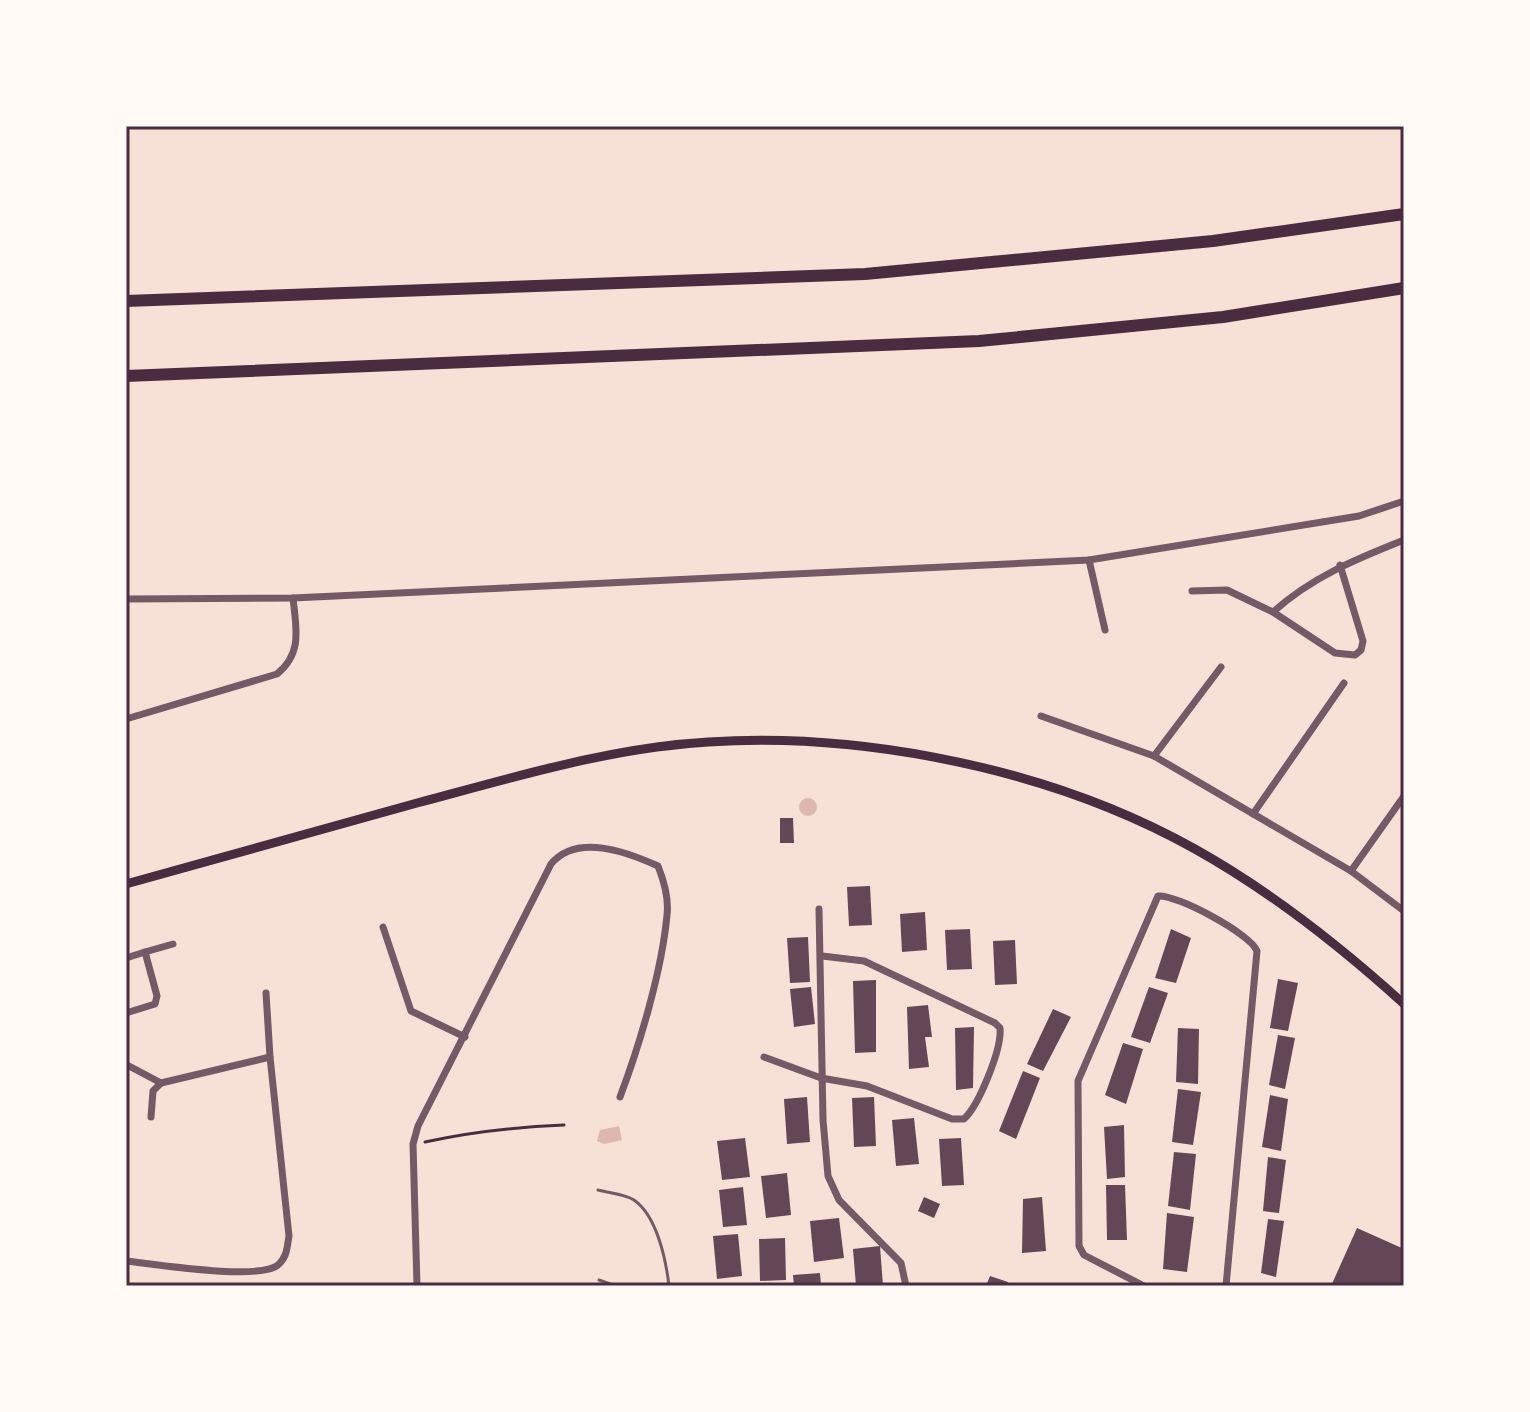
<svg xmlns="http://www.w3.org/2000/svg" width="1530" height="1412" viewBox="0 0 1530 1412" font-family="'Fira Sans Condensed',sans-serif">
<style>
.water{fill:#dcb8b0}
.building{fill:#644757}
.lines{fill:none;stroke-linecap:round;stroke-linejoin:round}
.path{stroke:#4a2c40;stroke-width:3}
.service{stroke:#755966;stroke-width:3}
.minor{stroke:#755966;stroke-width:7}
.secondary{stroke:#4a2c40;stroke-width:9}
.motorway{stroke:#4a2c40;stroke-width:12}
.neatline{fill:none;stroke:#4a2c40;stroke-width:3}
</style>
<rect width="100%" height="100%" fill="#f7e1d7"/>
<g class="water">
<circle cx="808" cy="807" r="9"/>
<polygon points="619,1126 622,1140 604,1144 597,1141 600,1130"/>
</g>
<g class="building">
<polygon points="780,818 793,818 794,843 780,843"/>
<polygon points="870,886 872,925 849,926 847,887"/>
<polygon points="925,912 927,950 902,952 900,914"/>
<polygon points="970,929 972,969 947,970 945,930"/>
<polygon points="1171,929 1191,938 1176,983 1155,978"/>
<polygon points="808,937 810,982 790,983 787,938"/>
<polygon points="1015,940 1017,984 995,985 993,941"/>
<polygon points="1278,979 1298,983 1288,1031 1270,1028"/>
<polygon points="876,980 876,1052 855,1053 853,981"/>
<polygon points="811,987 815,1024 794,1027 790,989"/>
<polygon points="1149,987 1168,993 1150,1043 1131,1037"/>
<polygon points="928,1005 932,1037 925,1037 929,1067 909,1069 907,1007"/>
<polygon points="1053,1009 1071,1017 1043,1071 1027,1064"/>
<polygon points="974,1027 973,1088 956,1090 955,1028"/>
<polygon points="1178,1028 1199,1029 1198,1084 1176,1082"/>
<polygon points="1278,1035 1295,1038 1285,1089 1269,1085"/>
<polygon points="1123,1043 1143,1049 1126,1104 1105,1095"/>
<polygon points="1023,1071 1040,1078 1016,1139 999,1131"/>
<polygon points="1178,1089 1201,1092 1193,1145 1172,1142"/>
<polygon points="1270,1095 1288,1099 1281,1151 1262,1147"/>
<polygon points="807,1097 810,1142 787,1144 784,1099"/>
<polygon points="874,1097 876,1146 854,1147 852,1098"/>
<polygon points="914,1118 919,1164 896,1166 892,1120"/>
<polygon points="1124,1125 1125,1177 1107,1179 1104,1127"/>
<polygon points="745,1138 750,1177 722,1180 717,1141"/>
<polygon points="961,1138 964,1185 942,1186 939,1139"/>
<polygon points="1174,1152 1196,1154 1190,1210 1168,1206"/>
<polygon points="1268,1157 1286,1160 1279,1213 1263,1211"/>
<polygon points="787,1173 791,1215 766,1218 761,1176"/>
<polygon points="1106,1185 1125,1185 1127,1240 1107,1240"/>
<polygon points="743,1187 747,1225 723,1227 719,1190"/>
<polygon points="924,1197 940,1204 934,1218 918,1211"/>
<polygon points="1042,1197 1046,1251 1022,1253 1023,1199"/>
<polygon points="1167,1213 1194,1217 1187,1272 1163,1269"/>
<polygon points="839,1218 844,1258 814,1262 810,1221"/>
<polygon points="1268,1219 1284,1221 1276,1277 1261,1273"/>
<polygon points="1357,1228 1404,1249 1404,1286 1331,1286"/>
<polygon points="738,1234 742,1276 717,1279 713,1236"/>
<polygon points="785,1238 786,1280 760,1281 759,1239"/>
<polygon points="880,1246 883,1286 856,1286 853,1249"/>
<polygon points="820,1273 821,1286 794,1286 793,1275"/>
<polygon points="990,1276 1008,1282 1007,1286 986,1286"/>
</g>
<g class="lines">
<path class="path" d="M425,1142C471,1132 516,1127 564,1125"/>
<g class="service">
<polyline points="1403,1181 1404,1179"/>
<path d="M598,1190C609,1193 625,1194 634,1200C657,1216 666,1260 669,1286"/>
<polyline points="599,1280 616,1286"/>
</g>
<g class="minor">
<polyline points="1089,560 1105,630"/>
<path d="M1340,565L1363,641L1361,650L1355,655L1335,653L1273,612C1312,577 1356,559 1404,540"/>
<polyline points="1192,591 1227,590 1273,612"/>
<polyline points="126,599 293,598 1089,560 1359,516 1404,501"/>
<polyline points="1041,716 1154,756 1351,871 1404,911"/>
<path d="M126,719L277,674C303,653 296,628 293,598"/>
<polyline points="1154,756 1221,667"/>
<polyline points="1253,814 1344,683"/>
<polyline points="1351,871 1404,796"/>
<polyline points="819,909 823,1120 828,1176 839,1200 901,1263 906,1286"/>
<polyline points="383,927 411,1011 465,1037"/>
<polyline points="126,958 145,952"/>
<polyline points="126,1013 155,1004 157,996 145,952 173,944"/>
<path d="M764,1057L821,1078L867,1086L952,1119H964C979,1105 1002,1049 1000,1028L995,1023L864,961L822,956"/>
<polyline points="129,1066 161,1083"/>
<polyline points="151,1117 153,1091 161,1083 270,1057"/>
<path d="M126,1261C154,1264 259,1281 278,1265C287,1257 287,1248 289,1236L270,1057L266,993"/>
<path d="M417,1286L413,1144L418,1126L551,864C577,833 627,852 658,866C664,881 669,898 667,915C662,970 640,1044 620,1097"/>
<path d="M1144,1286L1084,1255L1079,1246L1078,1081L1158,896C1176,894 1251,934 1257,951L1226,1286"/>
</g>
<path class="secondary" d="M126,884C223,857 320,830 417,803C496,782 576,758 657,747C832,724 1041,763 1195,849C1272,892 1339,945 1404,1004"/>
<g class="motorway">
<polyline points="126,301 865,274 1213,241 1404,214"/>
<polyline points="126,376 979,341 1223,317 1404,288"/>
</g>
</g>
<rect width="1530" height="1412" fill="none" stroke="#fffaf5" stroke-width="256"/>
<rect x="128" y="128" width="1274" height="1156" class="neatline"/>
</svg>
